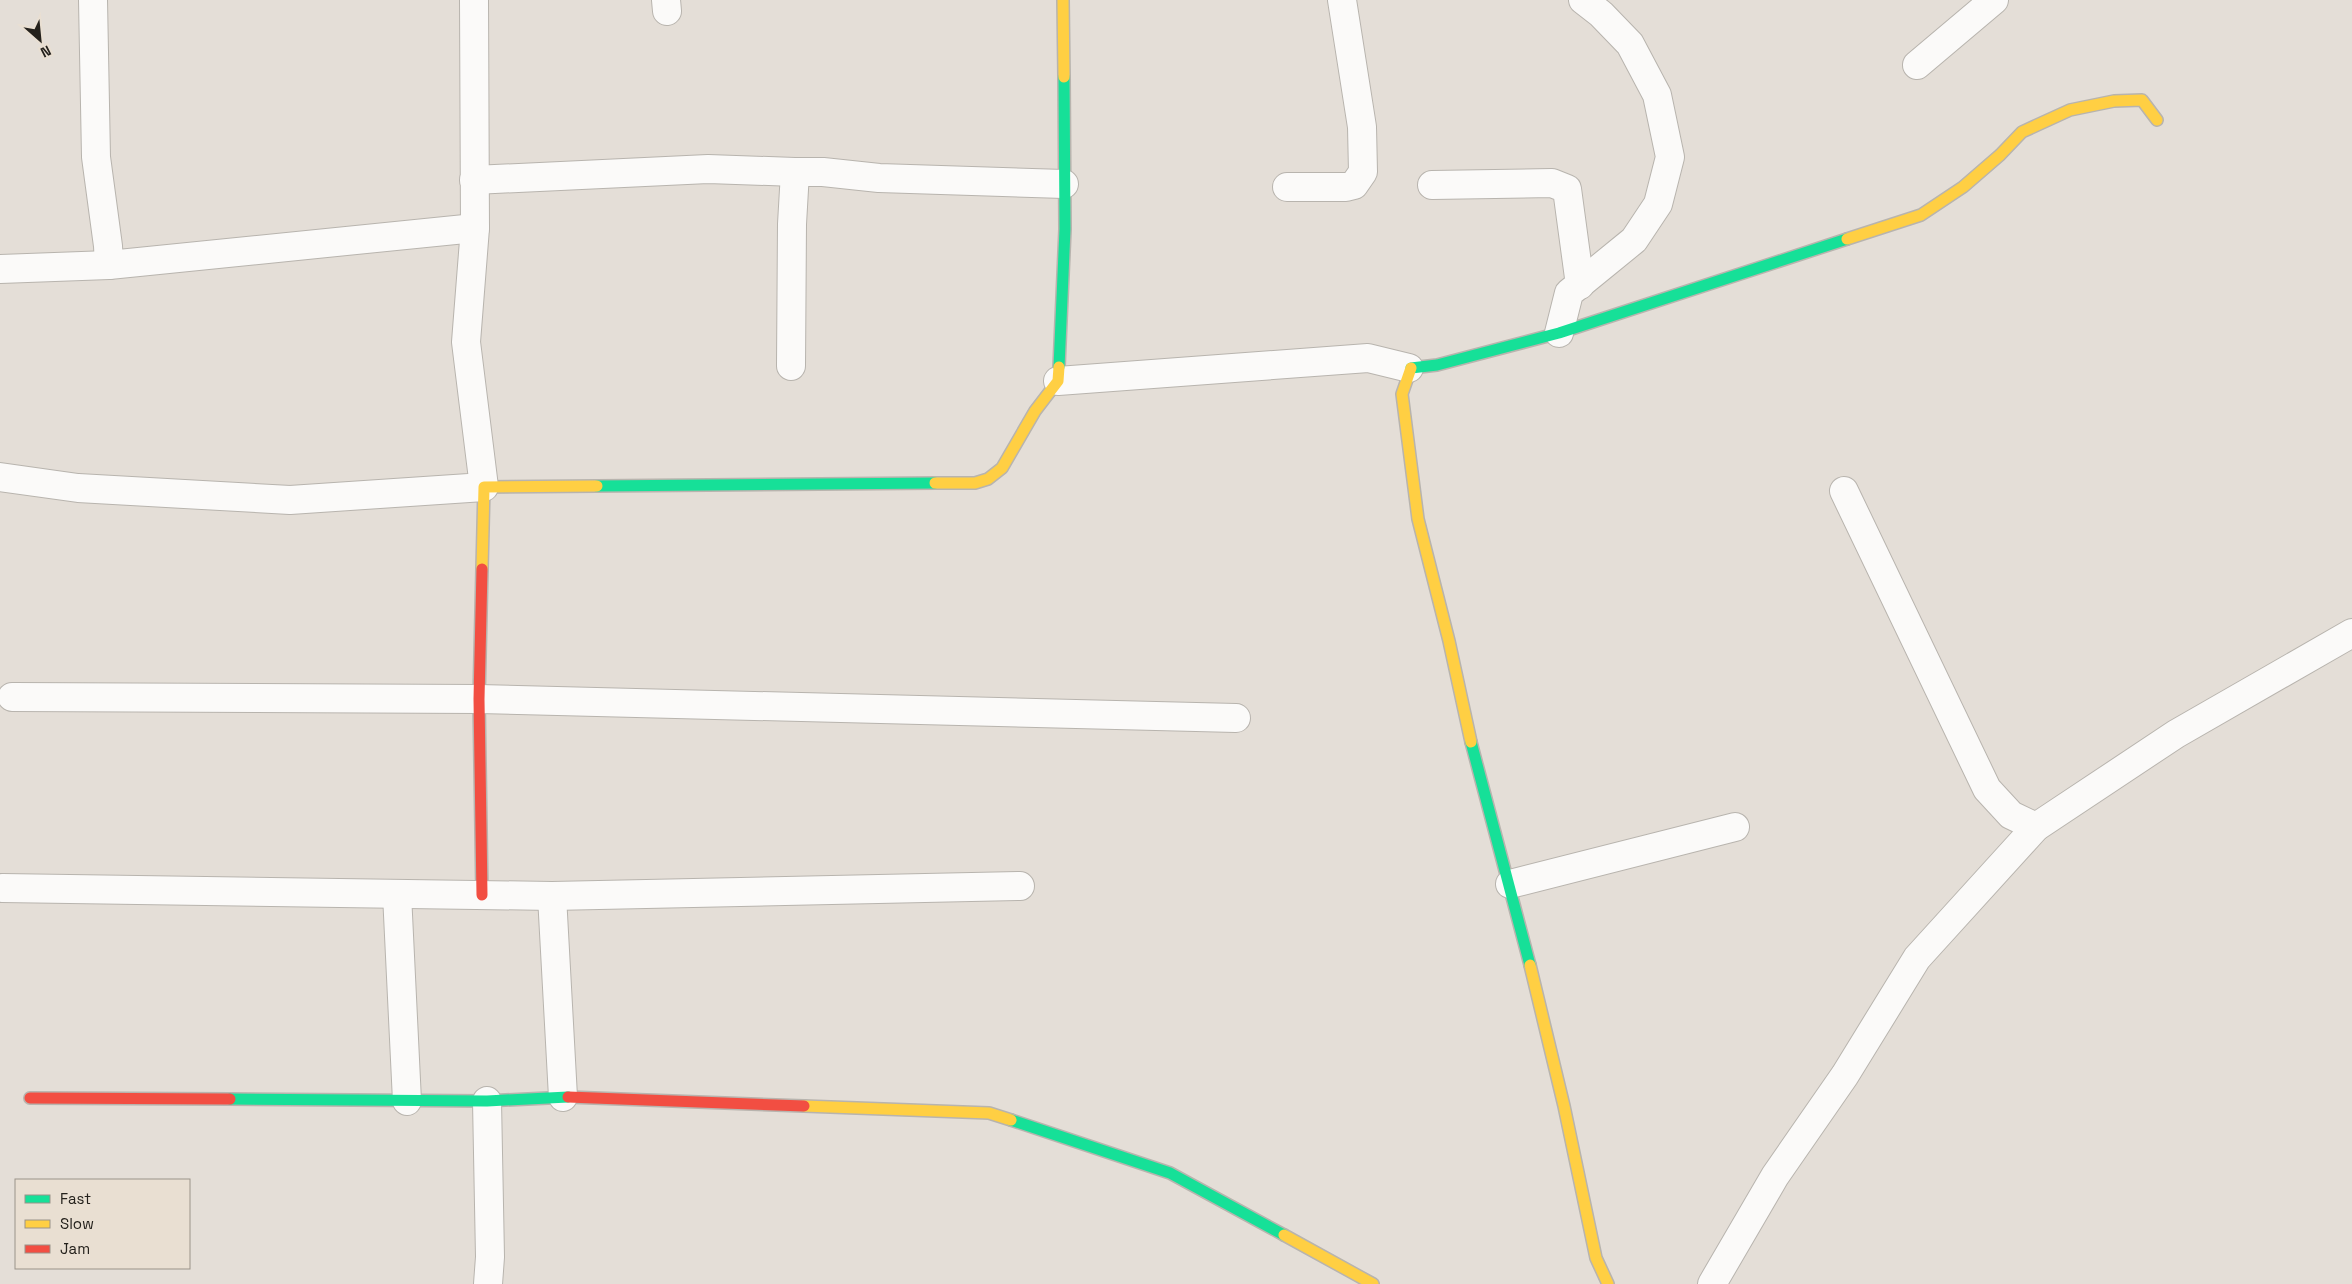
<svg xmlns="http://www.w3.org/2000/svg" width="2352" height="1284" viewBox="0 0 2352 1284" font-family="'Space Grotesk',sans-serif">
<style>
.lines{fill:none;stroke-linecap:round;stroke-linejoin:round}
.street-casing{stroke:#b8b4ae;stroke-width:30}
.fast-casing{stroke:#b8b4ae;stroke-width:14}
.slow-casing{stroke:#b8b4ae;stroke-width:14}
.jam-casing{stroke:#b8b4ae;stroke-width:14}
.street{stroke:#fbfaf9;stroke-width:28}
.fast{stroke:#16e098;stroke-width:11}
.slow{stroke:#ffcf43;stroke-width:11}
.jam{stroke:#f24e42;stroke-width:11}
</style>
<rect width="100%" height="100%" fill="#e4ded7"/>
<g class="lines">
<defs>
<g id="street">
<polyline points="93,0 96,157 108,246 109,265 475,228"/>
<polyline points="666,0 667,11"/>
<polyline points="1917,65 1994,0"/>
<polyline points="474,180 708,169 795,172"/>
<polyline points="1432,185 1552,183 1567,189 1580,285"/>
<polyline points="1287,187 1346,187 1354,185 1363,172 1362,127 1342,0"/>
<polyline points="0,269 109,265"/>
<polyline points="1559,333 1569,293 1634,240 1658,204 1670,157 1657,95 1630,44 1601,14 1583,0"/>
<polyline points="791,366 792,224 795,172 823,172 879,178 1064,184"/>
<polyline points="1058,381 1368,358 1409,368"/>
<polyline points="0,477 78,488 290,500 484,487 466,342 475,228 474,0"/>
<polyline points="1844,491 1987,789 2011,815 2036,827"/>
<polyline points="12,697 479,699 1236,718"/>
<polyline points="1510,884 1735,827"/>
<polyline points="2,888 552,896 1020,886"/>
<polyline points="397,894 407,1101"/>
<polyline points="552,896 563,1097"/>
<polyline points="487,1101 490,1257 488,1284"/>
<polyline points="1712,1284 1775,1176 1845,1075 1917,958 2036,827 2176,734 2352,633"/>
</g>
<g id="fast">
<polyline points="1059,367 1065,229 1064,77"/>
<polyline points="1411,368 1437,365 1559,333 1847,239"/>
<polyline points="597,486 935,483"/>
<polyline points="1471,742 1530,965"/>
<polyline points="230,1099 487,1101 568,1097"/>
<polyline points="1011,1120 1170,1173 1284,1235"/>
</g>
<g id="slow">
<polyline points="1063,0 1064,77"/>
<polyline points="1847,239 1921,215 1963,187 2000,155 2022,132 2070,110 2114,101 2142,100 2157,120"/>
<polyline points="1411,368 1402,394 1418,519 1449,641 1471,742"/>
<polyline points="935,483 975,483 988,479 1002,468 1035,411 1058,381 1059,367"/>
<polyline points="482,569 484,487 597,486"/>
<polyline points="1530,965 1564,1106 1596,1258 1608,1284"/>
<polyline points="804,1106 989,1113 1011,1120"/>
<polyline points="1284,1235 1373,1284"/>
</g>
<g id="jam">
<polyline points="482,895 479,699 482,569"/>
<polyline points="568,1097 804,1106"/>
<polyline points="30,1098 230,1099"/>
</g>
</defs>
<use href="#street" class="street-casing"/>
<use href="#fast" class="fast-casing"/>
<use href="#slow" class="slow-casing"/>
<use href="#jam" class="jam-casing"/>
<use href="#street" class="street"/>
<use href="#fast" class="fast"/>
<use href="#slow" class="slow"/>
<use href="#jam" class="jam"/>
</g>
<rect x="15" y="1179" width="175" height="90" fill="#e9dfd2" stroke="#9a9389"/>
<rect x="25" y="1195" width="25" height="8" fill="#16e098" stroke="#9a9389"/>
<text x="60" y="1204" font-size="15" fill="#24211c">Fast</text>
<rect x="25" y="1220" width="25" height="8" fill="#ffcf43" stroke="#9a9389"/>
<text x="60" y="1229" font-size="15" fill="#24211c">Slow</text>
<rect x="25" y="1245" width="25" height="8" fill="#f24e42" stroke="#9a9389"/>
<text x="60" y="1254" font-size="15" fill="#24211c">Jam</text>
<g transform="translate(40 40) rotate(153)" stroke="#e9dfd2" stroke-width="4" paint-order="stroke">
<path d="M0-4L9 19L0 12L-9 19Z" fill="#24211c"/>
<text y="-8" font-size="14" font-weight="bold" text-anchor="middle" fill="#24211c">N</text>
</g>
</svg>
